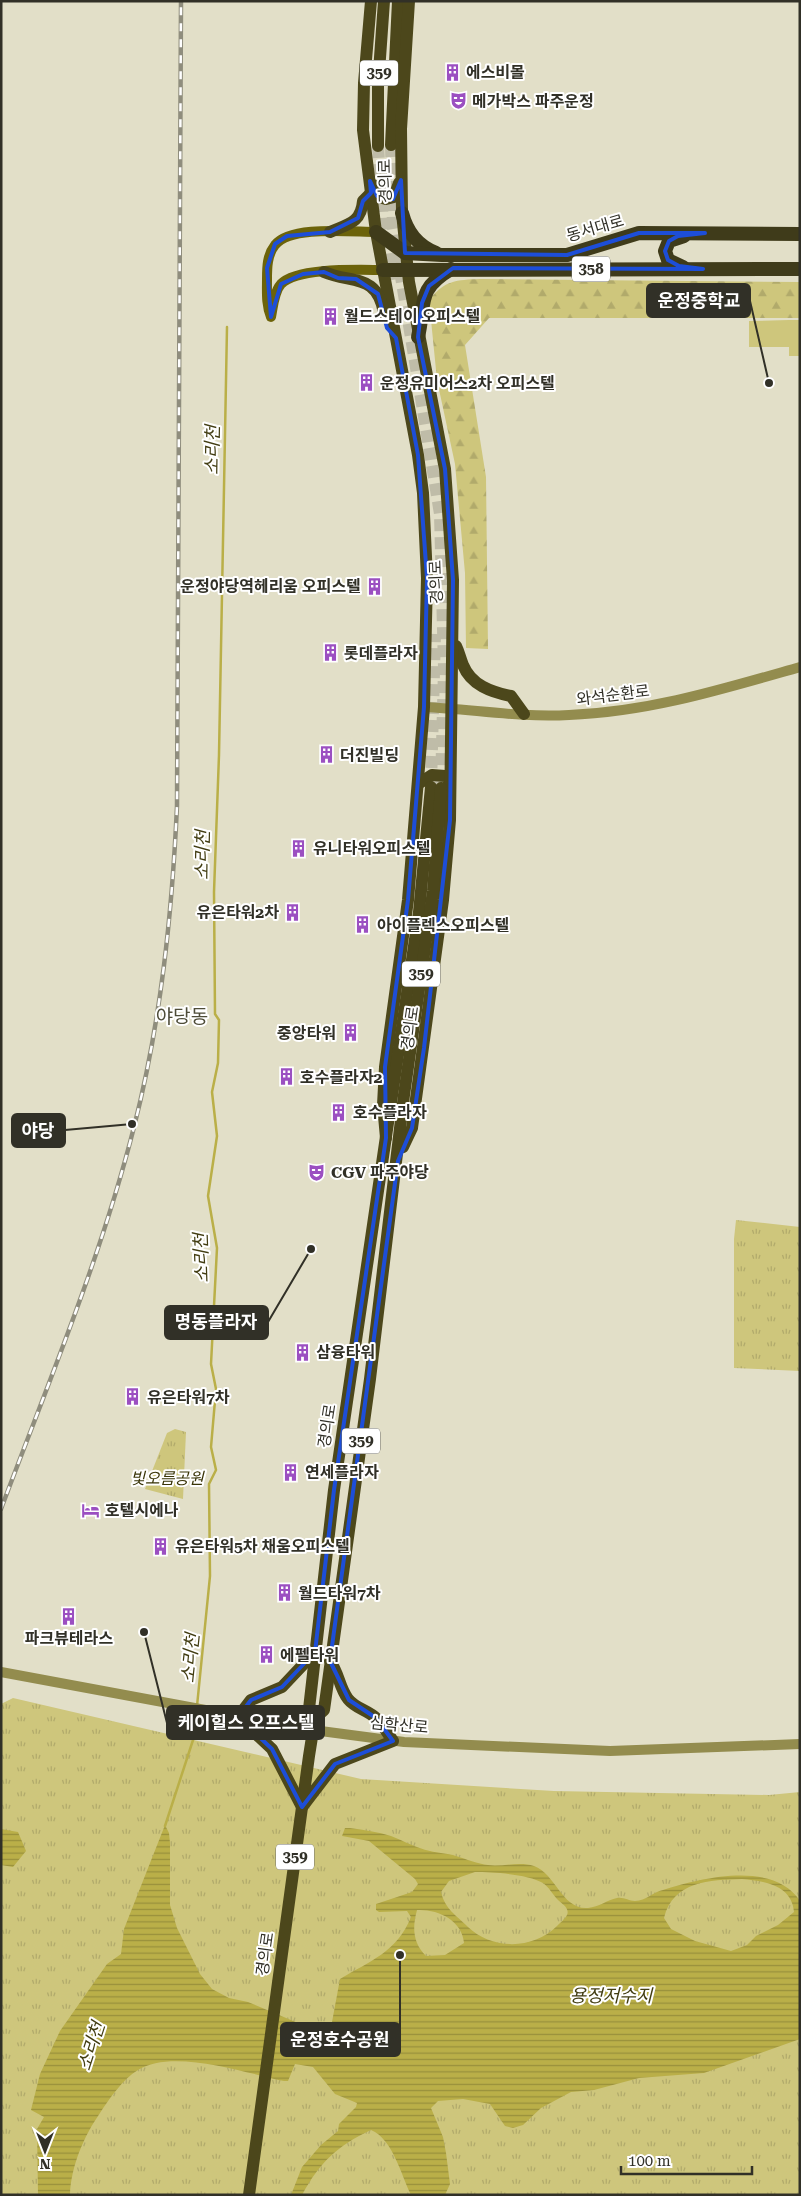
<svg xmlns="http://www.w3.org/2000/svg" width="801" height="2196" viewBox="0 0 801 2196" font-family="'Roboto Serif','Noto Sans KR',serif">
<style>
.grass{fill:url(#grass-tufts)}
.forest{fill:url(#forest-firs)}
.pitch{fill:#cec67c}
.water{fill:url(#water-rules);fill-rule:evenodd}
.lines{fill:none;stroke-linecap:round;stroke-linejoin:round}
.stream{stroke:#baaf48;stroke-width:2.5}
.primary-tunnel{stroke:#bfbca8;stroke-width:12;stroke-dasharray:12 6;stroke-linecap:butt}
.tertiary{stroke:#938c4e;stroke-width:10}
.secondary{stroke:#6c630a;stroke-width:10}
.primary{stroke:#4c471b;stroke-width:12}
.trunk{stroke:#3f3b1a;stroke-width:14}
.rail-casing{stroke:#8f8d7d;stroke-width:4.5}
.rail{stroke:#fff;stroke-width:2.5;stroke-dasharray:8;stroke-linecap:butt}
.marked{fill:none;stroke:#1d4ed8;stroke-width:4;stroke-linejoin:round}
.labels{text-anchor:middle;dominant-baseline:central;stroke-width:4;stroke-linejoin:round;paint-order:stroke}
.shield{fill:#fff;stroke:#6f6e68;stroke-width:1}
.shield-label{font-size:15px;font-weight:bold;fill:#313027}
.poi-label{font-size:16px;font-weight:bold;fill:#313027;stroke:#fff;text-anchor:start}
.street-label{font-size:16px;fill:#313027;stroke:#fff}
.park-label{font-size:16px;font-style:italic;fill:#393407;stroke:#fff}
.water-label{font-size:18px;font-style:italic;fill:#423d12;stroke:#fff}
.quarter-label{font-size:19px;fill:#4e4c38;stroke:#fff}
.leader{fill:none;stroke:#313027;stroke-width:2}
.callout-dot{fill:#313027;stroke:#fff;stroke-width:2}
.callout{fill:#313027;stroke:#313027;stroke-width:2}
.callout-label{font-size:18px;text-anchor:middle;font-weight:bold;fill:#fff}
</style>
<defs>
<pattern id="grass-tufts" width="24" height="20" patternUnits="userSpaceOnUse" patternTransform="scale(1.25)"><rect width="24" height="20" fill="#cec67c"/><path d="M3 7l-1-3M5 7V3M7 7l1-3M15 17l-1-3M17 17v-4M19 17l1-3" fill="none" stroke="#b1aa6b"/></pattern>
<pattern id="forest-firs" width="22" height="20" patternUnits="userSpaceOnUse" patternTransform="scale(1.25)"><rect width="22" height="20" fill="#cec67c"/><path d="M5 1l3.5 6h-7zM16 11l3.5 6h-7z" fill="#b1aa6b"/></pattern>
<pattern id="water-rules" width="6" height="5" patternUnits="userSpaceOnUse" patternTransform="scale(1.25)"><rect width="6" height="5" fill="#baaf48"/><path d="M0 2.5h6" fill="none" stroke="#988f3c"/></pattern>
</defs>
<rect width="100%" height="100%" fill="#e2dfc8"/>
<g class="grass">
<polygon points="736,1220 800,1227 800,1371 734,1368 734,1239"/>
<polygon points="175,1429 186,1432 183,1499 145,1489 167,1433"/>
<polygon points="13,1698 361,1779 554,1791 769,1795 800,1792 800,2195 1,2195 1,1704"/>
</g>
<path class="forest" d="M480,279L800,282V318H489L465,345L486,477L488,649L466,648L465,573L455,464L437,380L429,300C445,280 456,280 480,279Z"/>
<polygon class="pitch" points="789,320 800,320 800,356 789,356 789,347 749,347 749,321"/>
<g class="water">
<path d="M165,1825L169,1833L170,1843V1905L177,1928L200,1974L212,1989L229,1998L248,2002L298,2023L303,2022L307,2026L327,2027L332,2022L340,1979C370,1961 397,1952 411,1917L407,1911L379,1912L376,1910V1904L412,1892L418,1884L415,1879L369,1841L342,1836L345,1828H350C364,1830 378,1832 391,1836C404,1841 416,1848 430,1851C438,1853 447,1853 456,1856C466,1859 478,1864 488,1865C503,1867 519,1861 534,1866C556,1874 562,1910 588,1908C599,1907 607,1900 617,1898C624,1897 629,1901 635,1901C646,1901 653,1892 663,1890C701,1878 774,1860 800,1901V2039L704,2073L639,2078L594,2090L571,2092L541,2108L523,2125L513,2128L505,2126L490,2104L463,2099L438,2101L431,2108L443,2137L446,2153L450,2184L445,2195H411C401,2175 393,2139 371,2130C337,2146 320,2162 302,2195H291L302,2167L321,2145L338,2131L339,2124L356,2107L357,2103L335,2094L313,2067L295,2064L288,2081H284C245,2073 173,2048 138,2070C123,2079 109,2099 100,2113C84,2136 71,2166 70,2195H38L37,2129L44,2117L31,2110L40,2074L60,2031L107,1964L121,1954L124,1929ZM475,1872C492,1872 528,1874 543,1883C549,1887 553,1895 558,1900C562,1904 570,1908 567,1915C565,1919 560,1923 557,1926C533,1950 492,1950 468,1927C456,1915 445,1909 441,1892L449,1881ZM742,1879C764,1881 792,1885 794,1912L778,1925L756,1936L747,1945L731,1951L695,1941L671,1929L664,1918C673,1881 710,1880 742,1879ZM417,1910C438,1909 462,1920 464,1943L445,1955L426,1956C413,1943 412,1928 417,1910Z"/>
<polygon points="1,1829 18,1832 26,1851 13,1867 1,1865"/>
</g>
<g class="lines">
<g class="stream">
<polyline points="197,1706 210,1576 209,1484 216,1470 211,1447 216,1389 211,1364 217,1248 208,1196 217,1136 212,1092 218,1063 219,1020 215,1014 214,892 219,755 227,327"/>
<polyline points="165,1826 194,1737 197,1712"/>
</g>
<g class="primary-tunnel">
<polyline points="391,145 393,228 440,514 444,668 441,785"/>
<polyline points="378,146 383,222 392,280"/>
<polyline points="431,786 435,634"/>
</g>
<g class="tertiary">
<path d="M424,707C472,709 521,718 569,715C649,712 723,689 800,667"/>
<polyline points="1,1672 313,1730 404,1742 610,1751 800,1744"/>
</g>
<path class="secondary" d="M376,232C352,232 290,225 275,245C267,255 267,268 267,279C267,292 266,305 271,317C273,307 274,292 281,284C297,267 360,270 383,270"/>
<g class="primary">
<polyline points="371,1 364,83 363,130 376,232 418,455 423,493 427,578 424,707 408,900 385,1067 383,1105 386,1138"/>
<polyline points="391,145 398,1"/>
<polyline points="378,146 378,86 384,1"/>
<polyline points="373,185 379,197 386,199 394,197 399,183"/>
<path d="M330,232C348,224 361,223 363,201L371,193"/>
<path d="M324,272C352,284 377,273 384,313"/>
<path d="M456,646C459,652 460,658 463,665C471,685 491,692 511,696L524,714"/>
<polyline points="418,784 432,775 445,776 450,782"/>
<polyline points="403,1147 412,1128 443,900 450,820 453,580 445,469 409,282 402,213 401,129 409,1"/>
<path d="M315,1652L282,1687L251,1700L238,1717L272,1749L302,1807L335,1764L393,1741C388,1734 383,1725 377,1719C368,1710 356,1709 348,1699C339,1687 339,1673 330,1661"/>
<polyline points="315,1718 309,1709 334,1490 419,912 431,787"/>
<polyline points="249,2195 309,1756 315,1718 324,1710 325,1703 370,1379 404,1095 433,891 441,788"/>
</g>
<g class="trunk">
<path d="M402,213C407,232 417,245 436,253"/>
<polyline points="376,232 405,253 442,255 567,255 639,233 800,234"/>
<polyline points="683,267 668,260 665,251 669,241 684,236"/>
<polyline points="383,270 800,269"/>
<path d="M418,337C426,302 416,290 451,269"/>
</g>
<defs>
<path id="rail" d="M1,1509C48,1383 101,1258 134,1127C161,1021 172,914 177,806L181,1"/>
</defs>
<use href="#rail" class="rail-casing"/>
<use href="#rail" class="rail"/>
</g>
<path class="marked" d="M401,180L405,253L567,255L639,233H705L678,236L669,241L665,251L668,260L679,266L703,269L453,268L429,286L422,303L418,337L445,469L453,580L450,820L424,1048L412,1128L398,1161L330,1661L349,1700L376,1718L393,1741L335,1764L302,1807L272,1749L238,1717L251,1700L282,1687L315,1652L334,1490L386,1138L385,1067L408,900L424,707L427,578L418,455L396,338L387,328L378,294L356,279L338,278L324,272L303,274L281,284L271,317L267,268L275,244L287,236L330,232L358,218L363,201L371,193L370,181L377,196L393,199Z"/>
<defs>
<symbol id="building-bare" viewBox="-9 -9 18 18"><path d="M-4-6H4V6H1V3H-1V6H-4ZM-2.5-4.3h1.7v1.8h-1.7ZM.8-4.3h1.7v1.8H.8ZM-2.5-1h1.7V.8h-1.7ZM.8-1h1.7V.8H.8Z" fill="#9b4fc1" stroke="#fff" stroke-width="2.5" paint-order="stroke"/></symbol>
<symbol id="theatre-bare" viewBox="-9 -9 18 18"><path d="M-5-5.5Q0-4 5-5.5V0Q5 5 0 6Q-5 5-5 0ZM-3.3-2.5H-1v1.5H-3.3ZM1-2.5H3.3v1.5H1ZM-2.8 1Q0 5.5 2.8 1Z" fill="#9b4fc1" stroke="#fff" stroke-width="2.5" paint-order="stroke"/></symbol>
<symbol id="hotel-bare" viewBox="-9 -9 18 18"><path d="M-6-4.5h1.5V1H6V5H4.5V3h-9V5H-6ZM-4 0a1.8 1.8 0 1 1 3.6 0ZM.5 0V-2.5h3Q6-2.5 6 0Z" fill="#9b4fc1" stroke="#fff" stroke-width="2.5" paint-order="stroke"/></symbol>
</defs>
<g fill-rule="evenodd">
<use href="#building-bare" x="440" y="60" width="25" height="25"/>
<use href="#theatre-bare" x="446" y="88" width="25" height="25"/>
<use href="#building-bare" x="318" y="304" width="25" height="25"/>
<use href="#building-bare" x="354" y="370" width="25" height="25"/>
<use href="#building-bare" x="362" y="574" width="25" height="25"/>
<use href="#building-bare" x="318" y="640" width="25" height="25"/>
<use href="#building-bare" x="314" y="742" width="25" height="25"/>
<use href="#building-bare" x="286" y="836" width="25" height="25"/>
<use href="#building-bare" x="280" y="900" width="25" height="25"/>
<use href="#building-bare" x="350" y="912" width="25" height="25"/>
<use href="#building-bare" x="338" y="1020" width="25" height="25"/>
<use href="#building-bare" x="274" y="1064" width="25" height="25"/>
<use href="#building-bare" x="326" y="1100" width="25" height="25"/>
<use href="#theatre-bare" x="304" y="1160" width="25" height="25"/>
<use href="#building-bare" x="290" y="1340" width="25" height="25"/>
<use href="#building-bare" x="120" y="1384" width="25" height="25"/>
<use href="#building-bare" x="278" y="1460" width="25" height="25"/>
<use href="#hotel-bare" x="78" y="1498" width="25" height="25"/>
<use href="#building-bare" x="148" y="1534" width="25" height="25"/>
<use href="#building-bare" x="272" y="1580" width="25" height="25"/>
<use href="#building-bare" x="56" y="1604" width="25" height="25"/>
<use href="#building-bare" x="254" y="1642" width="25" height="25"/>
</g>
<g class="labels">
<g class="shield">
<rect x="360" y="60.5" width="38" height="25" rx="4"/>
<rect x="572" y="256.5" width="38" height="25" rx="4"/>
<rect x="402" y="961.5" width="38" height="25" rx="4"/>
<rect x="342" y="1428.5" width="38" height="25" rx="4"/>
<rect x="276" y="1844.5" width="38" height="25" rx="4"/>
</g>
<g class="shield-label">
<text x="379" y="73">359</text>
<text x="591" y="269">358</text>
<text x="421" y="974">359</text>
<text x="361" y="1441">359</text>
<text x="295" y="1857">359</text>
</g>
<g class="poi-label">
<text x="466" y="72">에스비몰</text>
<text x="472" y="101">메가박스 파주운정</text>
<text x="344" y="316">월드스테이 오피스텔</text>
<text x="380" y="383">운정유미어스2차 오피스텔</text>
<text x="361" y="586" text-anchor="end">운정야당역헤리움 오피스텔</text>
<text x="344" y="653">롯데플라자</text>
<text x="340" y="755">더진빌딩</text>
<text x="313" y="848">유니타워오피스텔</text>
<text x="279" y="912" text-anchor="end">유은타워2차</text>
<text x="377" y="925">아이플렉스오피스텔</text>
<text x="336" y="1033" text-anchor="end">중앙타워</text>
<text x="300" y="1077">호수플라자2</text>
<text x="353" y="1112">호수플라자</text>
<text x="331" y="1172">CGV 파주야당</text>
<text x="316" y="1352">삼융타워</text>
<text x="147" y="1397">유은타워7차</text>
<text x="305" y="1472">연세플라자</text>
<text x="105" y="1510">호텔시에나</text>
<text x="175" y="1546">유은타워5차 채움오피스텔</text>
<text x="298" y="1593">월드타워7차</text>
<text x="69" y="1638" text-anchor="middle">파크뷰테라스</text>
<text x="280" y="1655">에펠타워</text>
</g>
<g class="street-label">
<text transform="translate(385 181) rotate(-91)">경의로</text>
<text transform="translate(595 228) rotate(-16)">동서대로</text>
<text transform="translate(436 582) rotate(-92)">경의로</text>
<text transform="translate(613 695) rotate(-7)">와석순환로</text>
<text transform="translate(410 1028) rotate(-82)">경의로</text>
<text transform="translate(327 1426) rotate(-81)">경의로</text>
<text transform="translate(399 1725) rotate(5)">심학산로</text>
<text transform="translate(265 1954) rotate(-82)">경의로</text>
</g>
<g class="park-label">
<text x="167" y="1478">빛오름공원</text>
</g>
<g class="water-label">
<text transform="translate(212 450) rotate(-89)">소리천</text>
<text transform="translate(202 855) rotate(-89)">소리천</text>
<text transform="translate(201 1258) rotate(-92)">소리천</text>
<text transform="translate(190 1658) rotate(-84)">소리천</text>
<text x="611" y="1995">용정저수지</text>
<text transform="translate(91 2046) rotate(-72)">소리천</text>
</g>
<g class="quarter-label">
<text x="182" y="1016">야당동</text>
</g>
</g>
<path class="leader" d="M769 383L750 301M132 1124L65 1130M311 1249L268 1322M144 1632L167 1723M400 1955L400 2040"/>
<g class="callout-dot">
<circle cx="769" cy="383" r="5"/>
<circle cx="132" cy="1124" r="5"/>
<circle cx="311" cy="1249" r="5"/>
<circle cx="144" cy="1632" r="5"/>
<circle cx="400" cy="1955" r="5"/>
</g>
<g class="callout">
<rect x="647" y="284" width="103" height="33" rx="5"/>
<rect x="12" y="1114" width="53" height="33" rx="5"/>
<rect x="165" y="1306" width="103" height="33" rx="5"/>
<rect x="167" y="1706" width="157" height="33" rx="5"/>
<rect x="281" y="2023" width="119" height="33" rx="5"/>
</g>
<g class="callout-label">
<text x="699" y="307">운정중학교</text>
<text x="38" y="1137">야당</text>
<text x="216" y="1328">명동플라자</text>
<text x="246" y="1729">케이힐스 오프스텔</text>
<text x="340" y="2046">운정호수공원</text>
</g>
<rect width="801" height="2196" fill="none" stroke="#313027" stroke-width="5"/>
<g transform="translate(45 2151) rotate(180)" stroke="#ffffff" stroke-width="4" paint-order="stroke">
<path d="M0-4L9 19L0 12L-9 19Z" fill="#313027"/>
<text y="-8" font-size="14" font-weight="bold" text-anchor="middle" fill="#313027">N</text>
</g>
<path d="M621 2166v8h131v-8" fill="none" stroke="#313027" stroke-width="2.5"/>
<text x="628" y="2166" font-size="15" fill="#313027" stroke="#ffffff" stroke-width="4" paint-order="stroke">100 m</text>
</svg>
